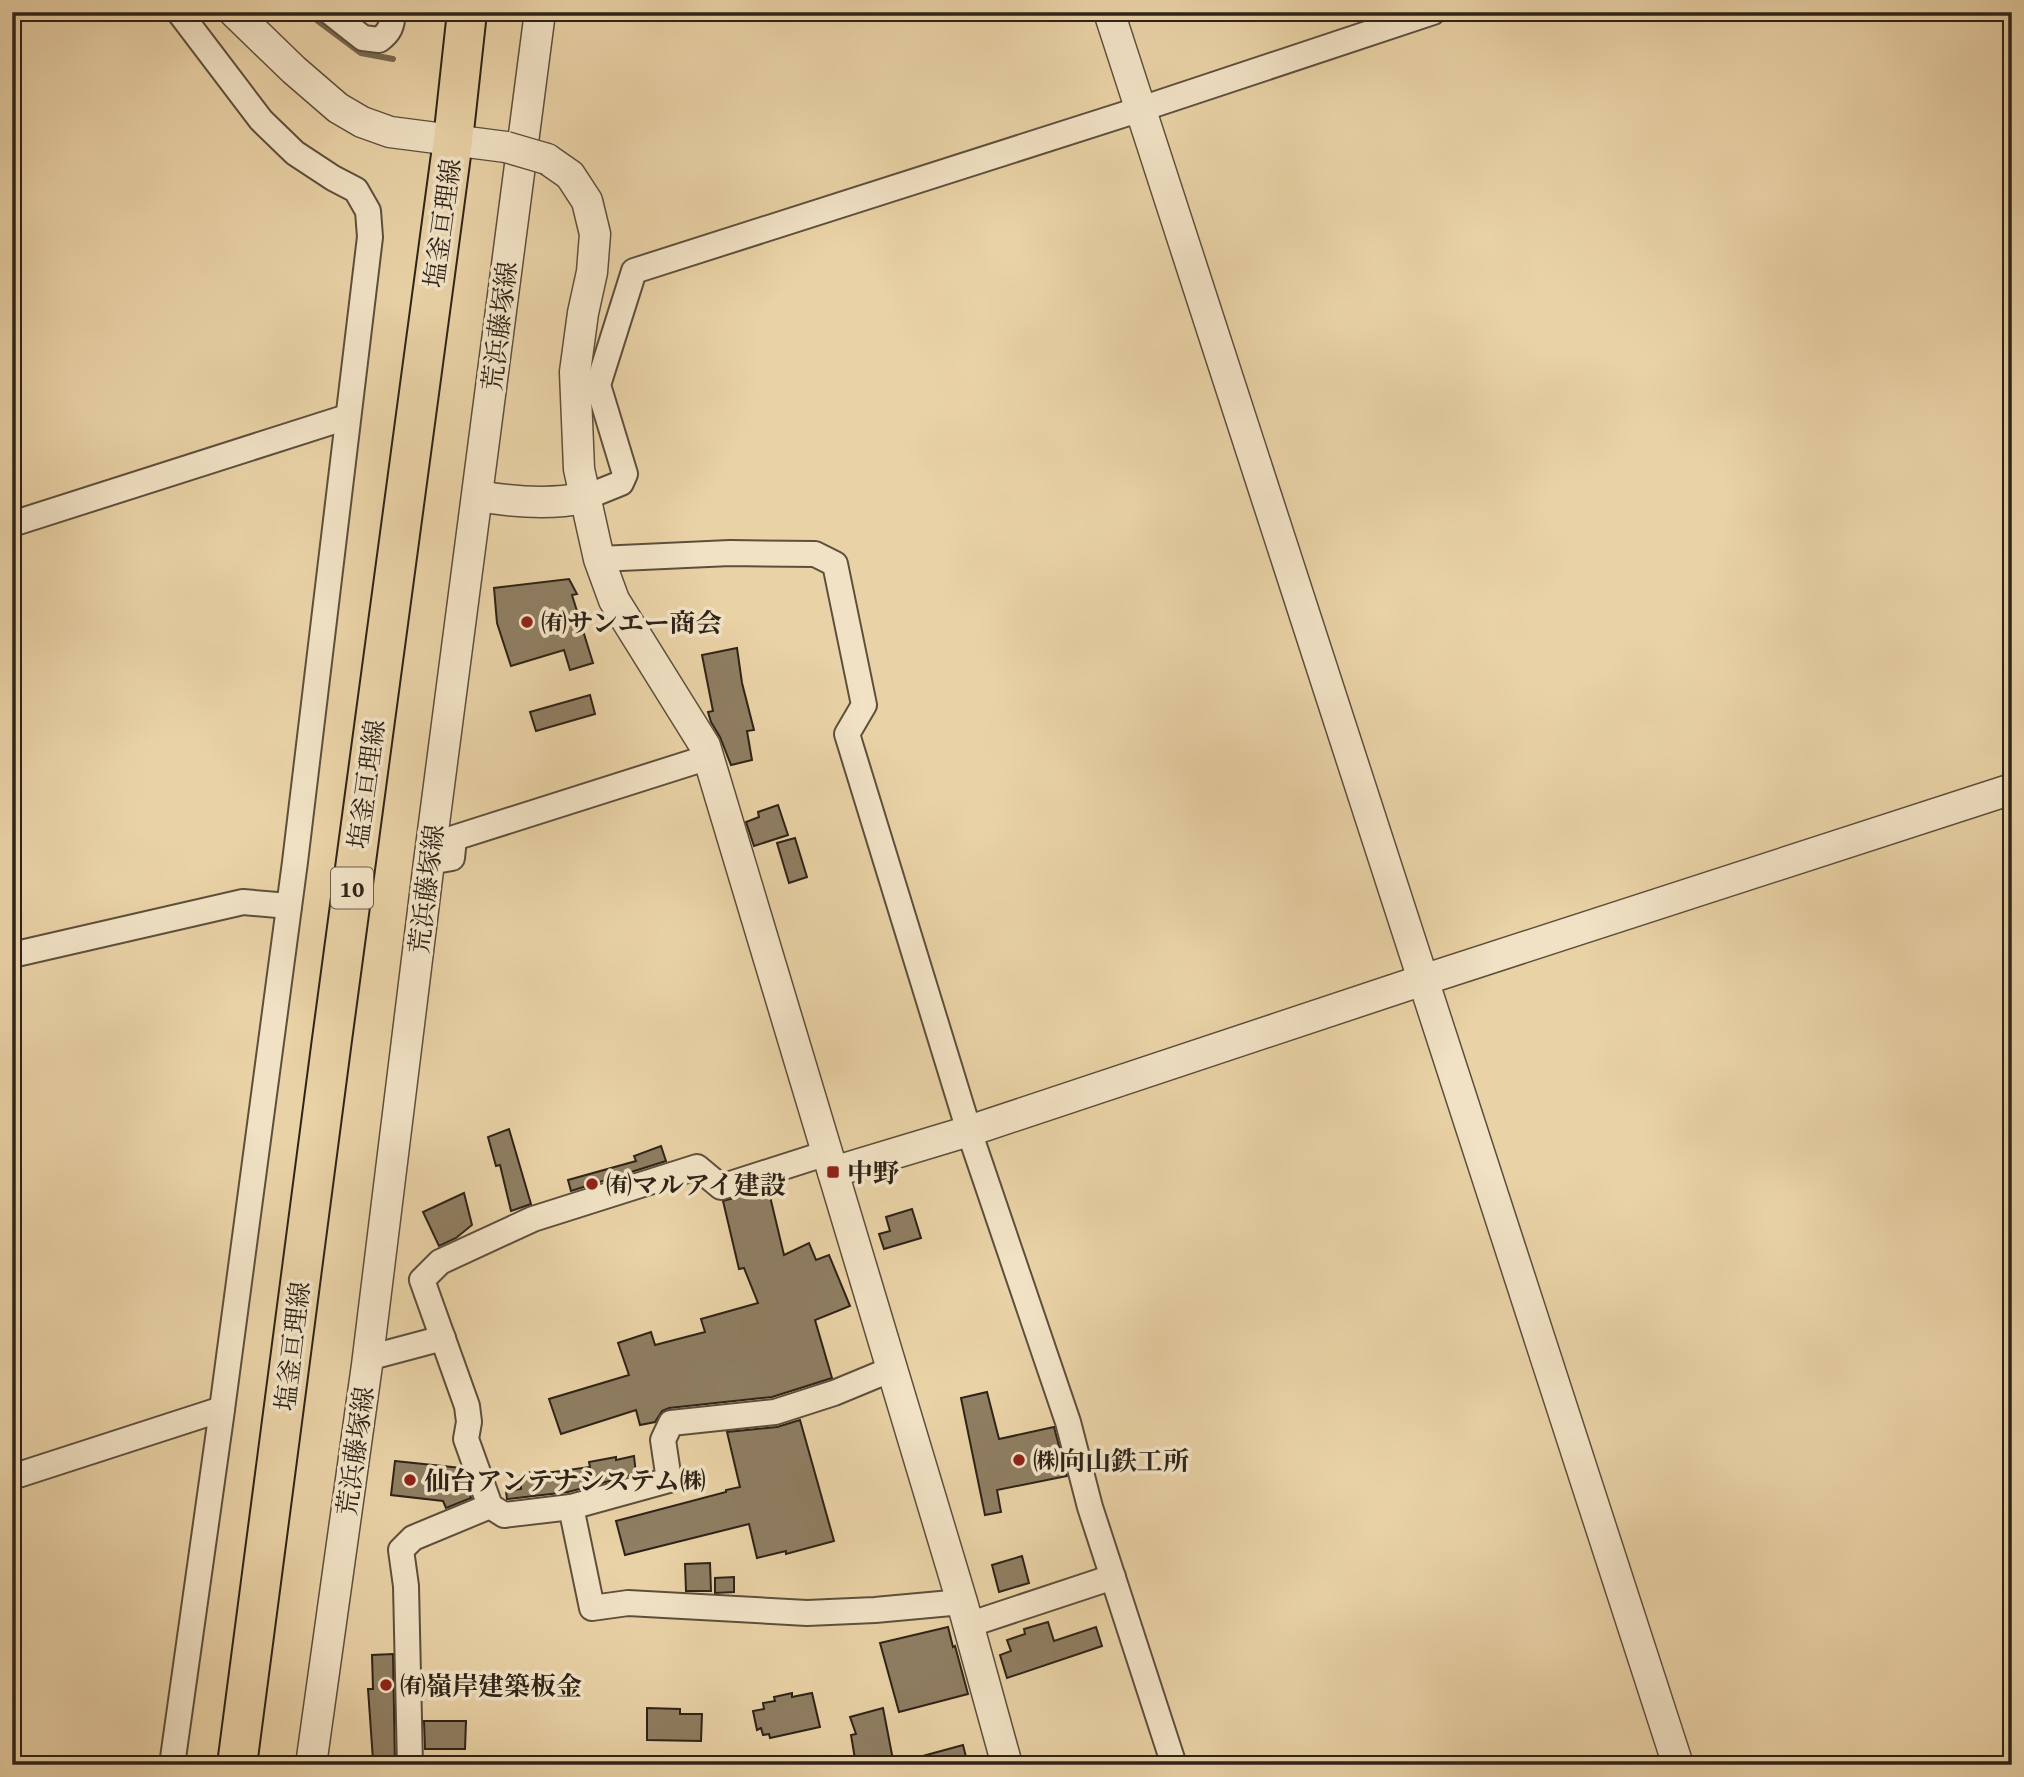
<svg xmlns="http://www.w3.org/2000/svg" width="2024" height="1777" viewBox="0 0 2024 1777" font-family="'Gentium Book Plus','Noto Serif JP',serif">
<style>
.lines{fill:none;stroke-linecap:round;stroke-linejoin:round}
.stream{stroke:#786850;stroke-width:6}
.building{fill:#8f7e62;stroke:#2e2318;stroke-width:2}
.minor-casing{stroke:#5d4f3c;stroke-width:28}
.tertiary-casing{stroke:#5d4f3c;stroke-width:33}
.primary-casing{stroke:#2e2318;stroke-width:42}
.minor{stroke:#f1e2c5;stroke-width:24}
.tertiary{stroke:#f1e2c5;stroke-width:30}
.primary{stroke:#e9d2a6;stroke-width:38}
.tertiary-bridge-casing{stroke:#5d4f3c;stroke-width:33;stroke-linecap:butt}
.tertiary-bridge{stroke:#f1e2c5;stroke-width:30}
.poi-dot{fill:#8f2418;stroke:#f1e2c5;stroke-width:2.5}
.labels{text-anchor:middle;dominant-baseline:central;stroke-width:7;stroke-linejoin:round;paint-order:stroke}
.shield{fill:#f1e2c5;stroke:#685c4c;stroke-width:2}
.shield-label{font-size:24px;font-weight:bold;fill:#2e2318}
.street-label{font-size:26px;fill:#2e2318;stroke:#f1e2c5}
.poi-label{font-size:26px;font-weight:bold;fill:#2e2318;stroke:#f1e2c5;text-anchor:start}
</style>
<rect width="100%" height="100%" fill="#e9d2a6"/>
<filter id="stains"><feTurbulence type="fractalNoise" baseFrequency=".00286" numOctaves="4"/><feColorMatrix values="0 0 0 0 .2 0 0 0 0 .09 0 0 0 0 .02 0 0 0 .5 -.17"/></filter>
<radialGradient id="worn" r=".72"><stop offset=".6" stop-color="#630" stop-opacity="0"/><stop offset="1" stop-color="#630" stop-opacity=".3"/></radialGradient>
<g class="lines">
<polyline class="stream" points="306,12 361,53 393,59"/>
</g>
<g class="building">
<polygon points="569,579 577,594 572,595 593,663 570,670 564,650 511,666 497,623 494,588"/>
<polygon points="737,648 742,683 754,730 747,731 752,760 731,765 720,737 711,722 708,712 713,711 702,655"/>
<polygon points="590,695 595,714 536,731 530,712"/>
<polygon points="778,805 788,835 754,846 746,822 759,817 758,812"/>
<polygon points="795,838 807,877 789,883 777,843"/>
<polygon points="509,1129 531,1204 511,1211 500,1165 496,1166 488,1137"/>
<polygon points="661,1146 666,1161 571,1191 568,1180 636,1161 634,1156"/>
<polygon points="768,1188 784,1255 809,1243 816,1260 829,1255 850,1306 815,1320 832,1378 772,1397 669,1408 662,1411 655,1422 640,1425 636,1410 561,1434 549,1399 629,1375 618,1343 651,1332 655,1345 705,1332 701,1319 758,1303 744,1268 739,1269 723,1201"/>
<polygon points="464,1193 472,1225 456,1238 439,1246 423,1212"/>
<polygon points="912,1209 921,1238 884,1249 879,1234 890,1231 886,1217"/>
<polygon points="987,1392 999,1439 1054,1427 1067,1476 997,1490 1001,1512 985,1515 961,1398"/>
<polygon points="800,1420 834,1541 786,1554 786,1551 757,1558 749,1524 625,1555 616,1521 726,1492 726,1490 740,1487 727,1432 777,1427"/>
<polygon points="634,1456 636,1474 568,1492 507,1499 506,1491 521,1489 520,1476 531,1475 530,1472 545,1470 546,1473 590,1467 589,1462 616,1457 616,1460"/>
<polygon points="395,1461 461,1468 471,1498 446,1508 443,1501 391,1495"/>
<polygon points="1022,1556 1029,1583 999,1592 992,1565"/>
<polygon points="710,1563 711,1591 686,1591 685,1564"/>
<polygon points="734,1577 734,1592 715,1593 715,1578"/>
<polygon points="1048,1622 1054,1641 1096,1627 1102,1646 1007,1678 1000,1655 1011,1651 1007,1640 1025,1634 1024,1629"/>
<polygon points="948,1627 953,1647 955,1646 968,1694 899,1712 880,1643"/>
<polygon points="393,1654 395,1765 382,1765 382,1760 373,1760 368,1689 373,1689 372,1655"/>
<polygon points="792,1693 792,1697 812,1693 820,1727 770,1738 769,1734 763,1735 761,1728 757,1730 753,1711 764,1709 763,1703 775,1701 774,1697"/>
<polygon points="647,1708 680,1709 680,1714 702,1714 701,1741 647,1740"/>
<polygon points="883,1708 894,1765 856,1765 851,1735 856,1734 850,1717"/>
<polygon points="424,1721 466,1721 465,1749 425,1749"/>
<polygon points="963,1745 968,1765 909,1765 908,1760"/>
</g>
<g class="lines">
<defs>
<g id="minor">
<path d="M330,12L363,38L379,40C390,32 392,26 393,12"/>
<polyline points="584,498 621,483 625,474 598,385 634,271 1141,109 1433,12"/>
<polyline points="12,524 347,417"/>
<polyline points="599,559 730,553 815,554 835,564 864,705 847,734 969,1131 1068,1422 1090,1507 1174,1765"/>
<polyline points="429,862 452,858 454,838 709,757"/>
<polyline points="12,955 243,902 289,906"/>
<polyline points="827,1153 721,1187 697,1167 533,1219 440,1262 422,1280 467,1406 469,1422 466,1439 490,1506 504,1515 571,1507 669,1480 663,1440 671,1423 775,1412 834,1393 892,1369"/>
<polyline points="368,1358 443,1338"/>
<polyline points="12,1477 222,1409"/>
<polyline points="571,1507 592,1608 628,1603 807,1613 875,1610 962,1602"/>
<polyline points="968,1625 1113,1577"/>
<polyline points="172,1765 221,1417 295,862 370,237 368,211 356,190 333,178 295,153 261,120 179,12"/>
<polyline points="410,1765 406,1586 401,1550 413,1538 490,1506"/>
</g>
<g id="tertiary">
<polyline points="234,12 294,70 338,108 362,122 390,132 506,147"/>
<polyline points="1109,12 1678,1765"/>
<polyline points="547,159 570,175 587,201 595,234 592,272 583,313 575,372 579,469 599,559 614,600 705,746 962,1602 1007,1765"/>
<path d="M478,496C513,502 549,505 584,498"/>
<polyline points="833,1172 969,1131 1423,980 2012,789"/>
<polyline points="311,1765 367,1365 429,862 540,12"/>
</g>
<polyline id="primary" points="237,1765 331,1047 453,140 467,12"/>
</defs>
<use href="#minor" class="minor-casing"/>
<use href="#tertiary" class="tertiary-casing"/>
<use href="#primary" class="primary-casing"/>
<use href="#minor" class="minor"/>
<use href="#tertiary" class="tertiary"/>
<use href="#primary" class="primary"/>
<defs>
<polyline id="tertiary-bridge" points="506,147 547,159"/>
</defs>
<use href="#tertiary-bridge" class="tertiary-bridge-casing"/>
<use href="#tertiary-bridge" class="tertiary-bridge"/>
</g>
<g class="poi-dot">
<circle cx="527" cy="622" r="7"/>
<rect x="826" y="1165" width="14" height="14" rx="3.5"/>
<circle cx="592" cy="1184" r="7"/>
<circle cx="1019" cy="1460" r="7"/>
<circle cx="410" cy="1480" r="7"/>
<circle cx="386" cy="1685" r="7"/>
</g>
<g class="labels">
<rect class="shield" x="331" y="867.5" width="42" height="41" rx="5"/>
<g class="shield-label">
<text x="352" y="888">10</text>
</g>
<g class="street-label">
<text transform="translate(442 223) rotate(-82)">塩釜亘理線</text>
<text transform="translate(499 326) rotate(-83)">荒浜藤塚線</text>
<text transform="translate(366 784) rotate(-82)">塩釜亘理線</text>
<text transform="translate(426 889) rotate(-83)">荒浜藤塚線</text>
<text transform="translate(292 1346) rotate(-83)">塩釜亘理線</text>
<text transform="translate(355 1451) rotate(-82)">荒浜藤塚線</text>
</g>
<g class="poi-label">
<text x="541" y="622">㈲サンエー商会</text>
<text x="847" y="1172">中野</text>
<text x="606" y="1184">㈲マルアイ建設</text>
<text x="1033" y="1460">㈱向山鉄工所</text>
<text x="424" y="1480">仙台アンテナシステム㈱</text>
<text x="400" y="1685">㈲嶺岸建築板金</text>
</g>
</g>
<rect width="2024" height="1777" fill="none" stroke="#e9d2a6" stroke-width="42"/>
<rect x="14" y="14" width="1996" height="1749" fill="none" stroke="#2e2318" stroke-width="3.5"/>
<rect x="21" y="21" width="1982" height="1735" fill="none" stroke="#2e2318" stroke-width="2"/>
<rect width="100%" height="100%" filter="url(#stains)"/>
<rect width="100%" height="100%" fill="url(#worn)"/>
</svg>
